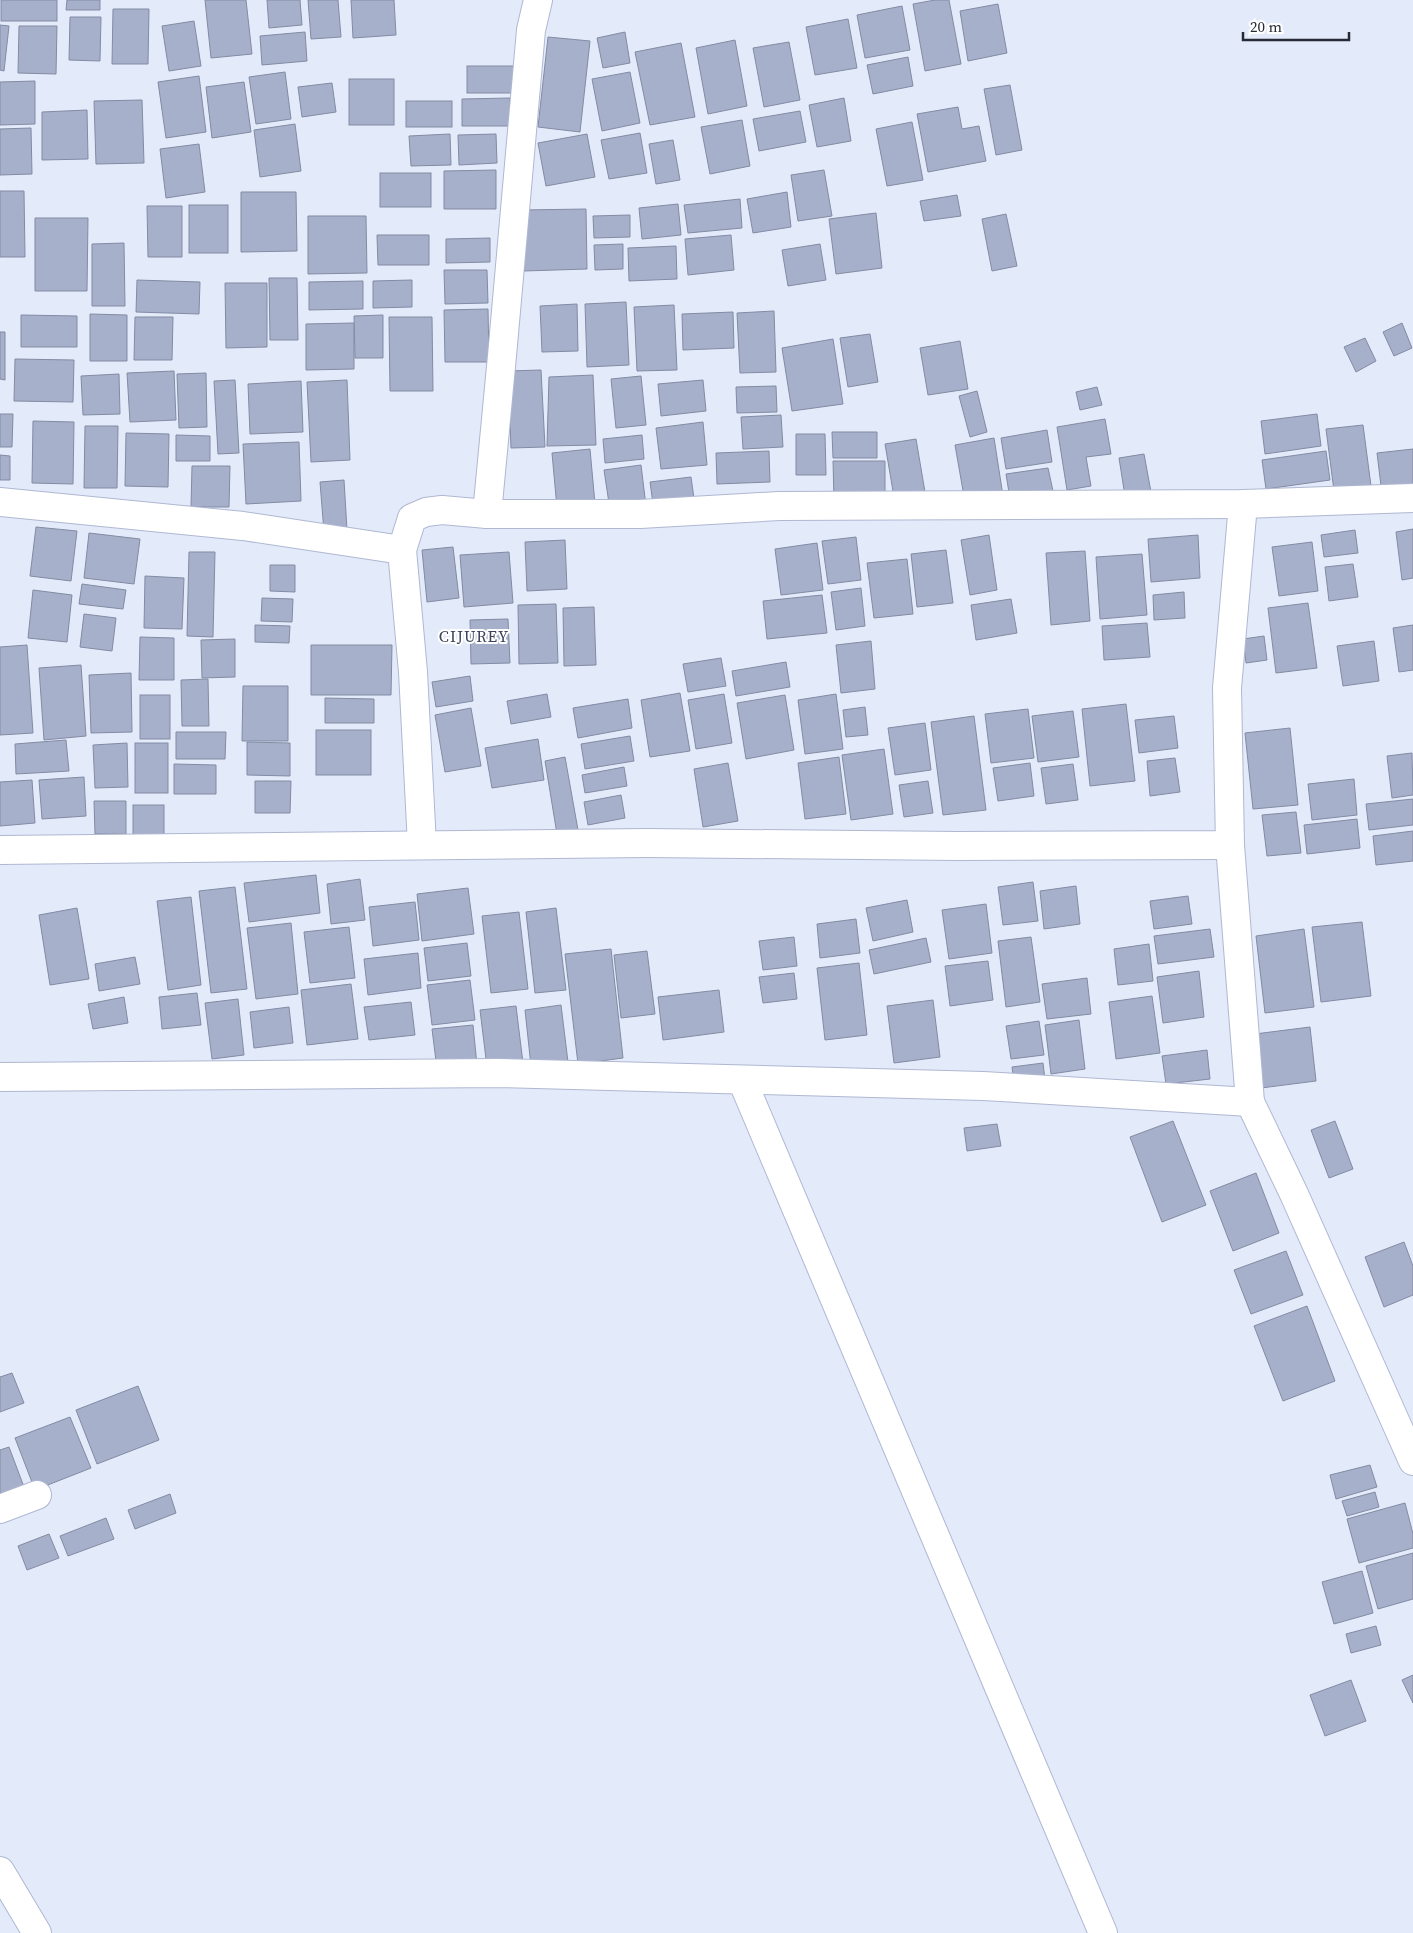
<svg xmlns="http://www.w3.org/2000/svg" width="1413" height="1933" viewBox="0 0 1413 1933" font-family="'Source Serif 4',serif">
<style>
.building{fill:#a7b0ca;stroke:#828ba3}
.lines{fill:none;stroke-linecap:round;stroke-linejoin:round}
.minor-casing{stroke:#afb8d2;stroke-width:30}
.minor{stroke:#fff;stroke-width:28}
.labels{text-anchor:middle;dominant-baseline:central;stroke-width:4;stroke-linejoin:round;paint-order:stroke}
.quarter-label{font-size:16px;letter-spacing:1px;fill:#3b4359;stroke:#fff}
</style>
<rect width="100%" height="100%" fill="#e3eafa"/>
<g class="building">
<rect x="1" y="0" width="56" height="21"/>
<polygon points="67,0 100,0 100,10 66,10"/>
<polygon points="205,0 246,0 252,54 211,58"/>
<polygon points="267,0 300,0 302,25 269,28"/>
<polygon points="308,0 338,0 341,37 311,39"/>
<polygon points="351,0 394,0 396,35 353,38"/>
<polygon points="935,0 949,0 961,64 925,71 913,4"/>
<polygon points="998,4 1007,53 968,61 960,11"/>
<polygon points="902,6 910,50 865,58 857,15"/>
<polygon points="113,9 149,9 148,64 112,64"/>
<polygon points="70,17 101,17 100,61 69,60"/>
<polygon points="848,19 857,68 815,75 806,27"/>
<polygon points="194,21 201,66 169,71 162,26"/>
<polygon points="0,25 9,26 4,71 0,70"/>
<polygon points="19,26 57,26 56,74 18,73"/>
<polygon points="305,32 307,61 262,65 260,36"/>
<polygon points="625,32 630,63 603,68 597,38"/>
<polygon points="548,37 590,41 580,132 538,127"/>
<polygon points="735,40 747,106 708,114 696,48"/>
<polygon points="789,42 800,100 764,107 753,48"/>
<polygon points="681,43 695,117 650,125 635,52"/>
<polygon points="908,57 913,86 873,94 867,65"/>
<rect x="467" y="66" width="47" height="27"/>
<polygon points="285,72 291,119 256,124 249,77"/>
<polygon points="630,72 640,123 602,131 592,79"/>
<polygon points="199,76 206,132 166,138 158,82"/>
<rect x="349" y="79" width="45" height="46"/>
<polygon points="35,81 35,124 0,125 0,82"/>
<polygon points="244,82 251,132 212,138 206,87"/>
<polygon points="332,83 336,112 302,117 298,87"/>
<polygon points="1010,85 1022,150 996,155 984,89"/>
<polygon points="510,98 510,126 462,126 462,99"/>
<polygon points="844,98 851,141 817,147 809,105"/>
<polygon points="142,100 144,163 96,164 94,101"/>
<rect x="406" y="101" width="46" height="26"/>
<polygon points="958,107 962,129 979,126 986,161 928,172 917,114"/>
<polygon points="87,110 88,159 42,160 42,112"/>
<polygon points="800,111 806,142 759,151 753,119"/>
<polygon points="742,120 750,166 710,174 701,127"/>
<polygon points="912,122 923,180 887,186 876,129"/>
<polygon points="295,124 301,171 260,177 254,130"/>
<polygon points="31,128 32,174 0,175 0,129"/>
<polygon points="640,133 647,173 609,179 601,140"/>
<polygon points="450,134 451,165 411,166 409,136"/>
<polygon points="496,134 497,163 459,165 458,135"/>
<polygon points="587,134 595,177 546,186 538,143"/>
<polygon points="673,140 680,180 656,184 649,144"/>
<polygon points="199,144 205,192 166,198 160,149"/>
<polygon points="496,170 496,209 444,209 444,171"/>
<polygon points="824,170 832,216 798,221 791,175"/>
<rect x="380" y="173" width="51" height="34"/>
<polygon points="0,191 24,191 25,257 0,257"/>
<polygon points="241,192 296,192 297,251 241,252"/>
<polygon points="787,192 791,227 753,233 747,199"/>
<polygon points="957,195 961,216 924,221 920,201"/>
<polygon points="740,199 742,228 688,233 684,205"/>
<polygon points="678,204 681,235 642,239 639,208"/>
<rect x="189" y="205" width="39" height="48"/>
<polygon points="147,206 182,206 182,257 148,257"/>
<polygon points="586,209 587,269 524,271 523,210"/>
<polygon points="876,213 882,268 836,274 829,219"/>
<polygon points="1006,214 1017,266 992,271 982,219"/>
<polygon points="630,215 630,237 594,238 593,216"/>
<polygon points="308,216 366,216 367,273 308,274"/>
<polygon points="35,218 88,218 87,291 35,291"/>
<polygon points="377,235 429,235 429,265 378,265"/>
<polygon points="731,235 734,270 688,275 685,239"/>
<polygon points="490,238 490,262 446,263 446,239"/>
<polygon points="124,243 125,306 92,306 92,244"/>
<polygon points="623,244 623,269 595,270 594,245"/>
<polygon points="820,244 826,280 788,286 782,250"/>
<polygon points="676,246 677,279 629,281 628,248"/>
<polygon points="444,270 487,270 488,303 445,304"/>
<polygon points="269,278 297,278 298,340 270,340"/>
<polygon points="137,280 200,282 199,314 136,312"/>
<polygon points="412,280 412,307 373,308 373,281"/>
<polygon points="363,281 363,309 309,310 309,282"/>
<polygon points="225,283 267,283 267,347 226,348"/>
<polygon points="626,302 629,365 587,367 585,304"/>
<polygon points="577,304 578,351 542,352 540,306"/>
<polygon points="674,305 677,370 637,371 634,307"/>
<polygon points="488,309 489,362 445,362 444,310"/>
<polygon points="774,311 776,372 740,373 737,313"/>
<polygon points="733,312 734,348 683,350 682,314"/>
<polygon points="90,314 127,315 127,361 90,361"/>
<polygon points="21,315 77,316 77,347 21,347"/>
<polygon points="383,315 383,358 355,358 354,316"/>
<polygon points="135,317 173,317 172,360 134,360"/>
<polygon points="389,317 432,317 433,391 390,391"/>
<polygon points="354,323 354,369 306,370 306,324"/>
<polygon points="1402,323 1412,348 1394,356 1383,332"/>
<polygon points="0,332 5,332 5,380 0,379"/>
<polygon points="870,334 878,382 848,387 840,338"/>
<polygon points="1365,338 1376,361 1356,372 1344,347"/>
<polygon points="833,339 843,404 792,411 782,348"/>
<polygon points="960,341 968,389 928,395 920,348"/>
<polygon points="15,359 74,360 73,402 14,401"/>
<polygon points="541,370 545,447 511,448 508,371"/>
<polygon points="174,371 176,420 130,422 127,373"/>
<polygon points="206,373 207,427 179,428 177,374"/>
<polygon points="119,374 120,414 83,415 81,376"/>
<polygon points="593,375 596,445 547,446 549,377"/>
<polygon points="641,376 646,425 616,428 611,379"/>
<polygon points="235,380 239,453 218,454 214,381"/>
<polygon points="347,380 350,460 311,462 307,382"/>
<polygon points="703,380 706,411 661,416 658,384"/>
<polygon points="301,381 303,432 250,434 248,384"/>
<polygon points="776,386 777,412 737,413 736,387"/>
<polygon points="1097,387 1102,405 1080,410 1076,392"/>
<polygon points="977,391 987,432 970,437 959,396"/>
<polygon points="0,414 13,414 12,447 0,447"/>
<polygon points="1317,414 1321,446 1265,454 1261,421"/>
<polygon points="781,415 783,447 743,449 741,417"/>
<polygon points="1105,419 1111,454 1086,457 1091,486 1067,490 1057,427"/>
<polygon points="33,421 74,422 73,484 32,483"/>
<polygon points="703,422 707,465 661,469 656,428"/>
<polygon points="1363,425 1371,486 1334,491 1326,429"/>
<polygon points="85,426 118,426 117,488 84,488"/>
<polygon points="1047,430 1052,462 1006,469 1001,438"/>
<polygon points="832,432 877,432 877,458 833,458"/>
<polygon points="126,433 169,434 168,487 125,486"/>
<polygon points="796,434 825,434 826,475 796,475"/>
<polygon points="176,435 210,436 210,461 176,461"/>
<polygon points="642,435 644,459 605,463 603,439"/>
<polygon points="994,438 1003,496 965,502 955,445"/>
<polygon points="916,439 925,492 894,497 885,444"/>
<polygon points="299,442 301,501 246,504 243,444"/>
<polygon points="590,449 595,504 557,508 552,453"/>
<polygon points="1413,449 1413,490 1382,494 1377,453"/>
<polygon points="769,451 770,482 717,484 716,453"/>
<polygon points="1326,451 1330,480 1266,489 1262,460"/>
<polygon points="1144,454 1151,492 1125,496 1119,458"/>
<polygon points="0,455 10,456 10,480 0,480"/>
<polygon points="833,461 885,461 885,499 834,500"/>
<polygon points="641,465 646,506 610,510 604,470"/>
<polygon points="192,466 230,466 229,507 191,507"/>
<polygon points="1048,468 1053,491 1010,499 1006,474"/>
<polygon points="691,477 695,506 654,511 650,482"/>
<polygon points="344,480 347,530 324,532 320,482"/>
<polygon points="36,527 77,531 71,581 30,576"/>
<polygon points="1413,529 1413,578 1402,580 1396,532"/>
<polygon points="1355,530 1358,553 1324,557 1321,535"/>
<polygon points="89,533 140,539 134,584 84,578"/>
<polygon points="989,535 997,590 970,595 961,540"/>
<polygon points="1198,535 1200,578 1151,582 1148,539"/>
<polygon points="856,537 861,580 828,584 822,541"/>
<polygon points="565,540 567,589 527,591 525,542"/>
<polygon points="1312,542 1318,591 1279,596 1272,547"/>
<polygon points="817,543 823,590 781,595 775,549"/>
<polygon points="453,547 459,598 427,602 422,550"/>
<polygon points="946,550 953,603 917,607 911,554"/>
<polygon points="1085,551 1090,621 1051,625 1046,553"/>
<polygon points="189,552 215,552 213,637 187,636"/>
<polygon points="509,552 513,603 464,607 460,555"/>
<polygon points="1142,554 1147,615 1100,619 1096,557"/>
<polygon points="907,559 913,614 874,618 867,563"/>
<polygon points="1353,564 1358,597 1329,601 1325,567"/>
<polygon points="270,565 295,565 295,592 270,591"/>
<polygon points="145,576 184,578 182,629 144,628"/>
<polygon points="82,584 126,590 123,609 79,604"/>
<polygon points="861,588 865,626 836,630 831,592"/>
<polygon points="33,590 72,595 67,642 28,638"/>
<polygon points="1184,592 1185,618 1154,620 1153,595"/>
<polygon points="822,595 827,633 767,639 763,601"/>
<polygon points="262,598 293,599 292,622 261,621"/>
<polygon points="1011,599 1017,633 976,640 971,605"/>
<polygon points="1308,603 1317,668 1276,673 1268,608"/>
<polygon points="556,604 558,663 519,664 518,605"/>
<polygon points="594,607 596,665 564,666 563,608"/>
<polygon points="84,614 116,618 112,651 80,647"/>
<polygon points="508,619 510,663 471,664 470,620"/>
<polygon points="1147,623 1150,657 1104,660 1102,626"/>
<polygon points="255,625 290,626 289,643 255,642"/>
<polygon points="1413,625 1413,670 1399,672 1393,628"/>
<polygon points="1264,636 1267,660 1246,663 1243,639"/>
<polygon points="140,637 174,638 174,680 139,680"/>
<polygon points="235,639 235,677 202,678 201,640"/>
<polygon points="871,641 875,689 841,693 836,645"/>
<polygon points="1374,641 1379,681 1343,686 1337,646"/>
<polygon points="27,645 33,733 0,735 0,647"/>
<polygon points="311,645 392,645 391,695 311,695"/>
<polygon points="721,658 726,686 688,692 683,664"/>
<polygon points="786,662 790,687 736,696 732,671"/>
<polygon points="81,665 86,736 44,740 39,668"/>
<polygon points="131,673 132,732 91,733 89,675"/>
<polygon points="470,676 473,701 436,707 432,682"/>
<polygon points="208,679 209,726 182,726 181,680"/>
<polygon points="243,686 288,686 288,741 242,741"/>
<polygon points="680,693 690,751 650,757 641,700"/>
<polygon points="547,694 551,717 511,724 507,701"/>
<polygon points="724,694 732,743 696,749 688,700"/>
<polygon points="836,694 843,749 805,754 798,700"/>
<rect x="140" y="695" width="30" height="44"/>
<polygon points="785,695 794,750 746,759 737,703"/>
<polygon points="325,698 374,699 374,723 325,723"/>
<polygon points="628,699 632,728 578,738 573,708"/>
<polygon points="1126,704 1135,781 1090,786 1082,709"/>
<polygon points="865,707 868,735 846,737 843,710"/>
<polygon points="471,708 481,766 445,772 435,715"/>
<polygon points="1028,709 1034,758 991,763 985,714"/>
<polygon points="1073,711 1079,757 1038,762 1032,716"/>
<polygon points="974,716 986,810 943,815 931,722"/>
<polygon points="1174,716 1178,748 1139,753 1135,720"/>
<polygon points="925,723 931,770 895,775 888,728"/>
<polygon points="1290,728 1298,805 1253,809 1245,733"/>
<rect x="316" y="730" width="55" height="45"/>
<polygon points="176,732 226,732 225,759 176,759"/>
<polygon points="630,736 634,761 585,769 581,744"/>
<polygon points="538,739 544,780 492,788 485,748"/>
<polygon points="66,740 69,771 16,774 15,744"/>
<polygon points="247,742 290,743 290,776 247,775"/>
<polygon points="127,743 128,787 95,788 93,745"/>
<rect x="135" y="743" width="33" height="50"/>
<polygon points="884,749 893,814 851,820 842,755"/>
<polygon points="1412,753 1413,795 1392,798 1387,756"/>
<polygon points="565,757 578,830 557,834 545,761"/>
<polygon points="839,757 846,814 805,819 798,763"/>
<polygon points="1175,758 1180,792 1150,796 1147,761"/>
<polygon points="728,763 738,821 703,827 694,769"/>
<polygon points="1030,763 1034,796 998,801 993,768"/>
<polygon points="174,764 216,765 216,794 174,794"/>
<polygon points="1073,764 1078,800 1046,804 1041,768"/>
<polygon points="624,767 627,786 585,793 582,775"/>
<polygon points="84,777 86,816 42,819 39,780"/>
<polygon points="1354,779 1357,815 1312,820 1308,784"/>
<polygon points="32,780 35,823 0,826 0,782"/>
<polygon points="255,781 291,781 290,813 255,813"/>
<polygon points="928,781 933,813 904,817 899,785"/>
<polygon points="621,795 625,818 588,825 584,802"/>
<polygon points="1413,799 1413,825 1369,830 1366,804"/>
<polygon points="94,801 126,801 126,834 95,834"/>
<rect x="133" y="805" width="31" height="36"/>
<polygon points="1296,812 1301,853 1267,856 1262,815"/>
<polygon points="1357,819 1360,848 1307,854 1304,825"/>
<polygon points="1413,831 1413,861 1376,865 1373,836"/>
<polygon points="316,875 320,913 249,922 244,883"/>
<polygon points="360,879 365,920 331,924 327,884"/>
<polygon points="1033,882 1038,921 1003,925 998,887"/>
<polygon points="1076,886 1080,924 1044,929 1040,891"/>
<polygon points="235,887 247,989 211,993 199,891"/>
<polygon points="468,888 474,934 422,941 417,894"/>
<polygon points="1188,896 1192,924 1154,929 1150,901"/>
<polygon points="191,897 201,985 168,990 157,901"/>
<polygon points="907,900 913,932 873,941 866,908"/>
<polygon points="415,902 419,940 373,946 369,907"/>
<polygon points="986,904 992,953 949,959 942,910"/>
<polygon points="77,908 89,979 50,985 39,915"/>
<polygon points="556,908 566,990 535,993 526,912"/>
<polygon points="519,912 528,989 491,993 482,916"/>
<polygon points="856,919 860,953 820,958 817,924"/>
<polygon points="1362,922 1371,996 1321,1002 1312,927"/>
<polygon points="291,923 298,994 256,999 247,928"/>
<polygon points="349,927 355,978 310,983 304,932"/>
<polygon points="1210,929 1214,957 1158,964 1154,936"/>
<polygon points="1304,929 1314,1007 1265,1013 1256,936"/>
<polygon points="794,937 797,966 763,970 759,941"/>
<polygon points="1031,937 1040,1002 1006,1007 998,941"/>
<polygon points="926,938 931,962 874,974 869,950"/>
<polygon points="467,943 471,976 428,981 424,948"/>
<polygon points="1149,944 1153,981 1118,985 1114,949"/>
<polygon points="611,949 623,1058 578,1064 565,954"/>
<polygon points="647,951 655,1014 621,1018 614,955"/>
<polygon points="418,953 421,988 368,995 364,959"/>
<polygon points="135,957 140,984 99,991 95,964"/>
<polygon points="988,961 993,1000 950,1006 945,966"/>
<polygon points="859,963 867,1035 825,1040 817,968"/>
<polygon points="1199,971 1204,1017 1163,1023 1157,977"/>
<polygon points="794,973 797,999 763,1003 759,977"/>
<polygon points="1087,978 1091,1014 1047,1019 1042,984"/>
<polygon points="470,980 475,1020 432,1025 427,985"/>
<polygon points="351,984 358,1039 307,1045 301,990"/>
<polygon points="719,990 724,1032 663,1040 658,997"/>
<polygon points="197,993 201,1025 162,1029 159,997"/>
<polygon points="1152,996 1160,1053 1116,1059 1109,1002"/>
<polygon points="124,997 128,1023 93,1029 88,1004"/>
<polygon points="238,999 244,1055 212,1059 205,1003"/>
<polygon points="933,1000 940,1057 894,1063 887,1006"/>
<polygon points="411,1002 415,1035 369,1040 364,1007"/>
<polygon points="561,1005 568,1062 531,1066 525,1010"/>
<polygon points="516,1006 523,1063 487,1067 480,1010"/>
<polygon points="289,1007 293,1043 254,1048 250,1012"/>
<polygon points="1079,1020 1085,1069 1051,1074 1045,1025"/>
<polygon points="1039,1021 1044,1055 1011,1059 1006,1026"/>
<polygon points="473,1025 477,1065 437,1069 432,1029"/>
<polygon points="1310,1027 1316,1081 1261,1088 1255,1034"/>
<polygon points="1207,1050 1210,1079 1166,1084 1162,1056"/>
<polygon points="1043,1063 1045,1080 1014,1083 1012,1067"/>
<polygon points="1173,1121 1206,1205 1162,1222 1130,1137"/>
<polygon points="1335,1121 1353,1169 1329,1178 1311,1130"/>
<polygon points="997,1124 1001,1146 967,1151 964,1128"/>
<polygon points="1256,1173 1279,1233 1233,1251 1210,1191"/>
<polygon points="1404,1242 1413,1266 1413,1295 1384,1307 1365,1257"/>
<polygon points="1286,1251 1303,1295 1251,1314 1234,1270"/>
<polygon points="1307,1306 1335,1381 1283,1401 1254,1326"/>
<polygon points="12,1373 24,1403 0,1412 0,1377"/>
<polygon points="138,1386 159,1440 97,1464 76,1410"/>
<polygon points="70,1417 91,1468 35,1490 15,1438"/>
<polygon points="9,1447 27,1495 0,1506 0,1450"/>
<polygon points="1370,1465 1377,1487 1336,1499 1330,1475"/>
<polygon points="1375,1492 1379,1507 1347,1516 1342,1501"/>
<polygon points="170,1494 176,1513 135,1529 128,1510"/>
<polygon points="1405,1503 1413,1534 1413,1548 1359,1563 1347,1519"/>
<polygon points="106,1518 114,1539 68,1556 60,1536"/>
<polygon points="49,1534 59,1558 27,1570 18,1546"/>
<polygon points="1413,1553 1413,1599 1378,1609 1366,1566"/>
<polygon points="1362,1571 1373,1613 1334,1624 1322,1582"/>
<polygon points="1376,1626 1381,1645 1351,1653 1346,1634"/>
<polygon points="1413,1675 1413,1703 1402,1680"/>
<polygon points="1351,1680 1366,1721 1325,1736 1310,1695"/>
</g>
<g class="lines">
<defs>
<g id="minor">
<polyline points="0,502 243,526 402,550"/>
<polyline points="487,514 502,356 531,30 538,0"/>
<polyline points="422,845 413,672 402,550 412,518 426,512 442,510 487,514 640,514 779,506 1243,504 1413,498"/>
<polyline points="1230,845 1250,1102 1294,1194 1413,1461"/>
<polyline points="0,850 647,843 957,846 1230,845 1227,688 1243,504"/>
<polyline points="0,1077 498,1073 983,1086 1250,1102"/>
<polyline points="742,1080 1103,1933"/>
<polyline points="0,1509 37,1495"/>
<polyline points="0,1871 37,1933"/>
</g>
</defs>
<use href="#minor" class="minor-casing"/>
<use href="#minor" class="minor"/>
</g>
<g class="labels">
<g class="quarter-label">
<text x="474" y="636">CIJUREY</text>
</g>
</g>
<path d="M1243 32v8h106v-8" fill="none" stroke="#272b35" stroke-width="2.5"/>
<text x="1250" y="32" font-size="15" fill="#272b35" stroke="#ffffff" stroke-width="4" paint-order="stroke">20 m</text>
</svg>
